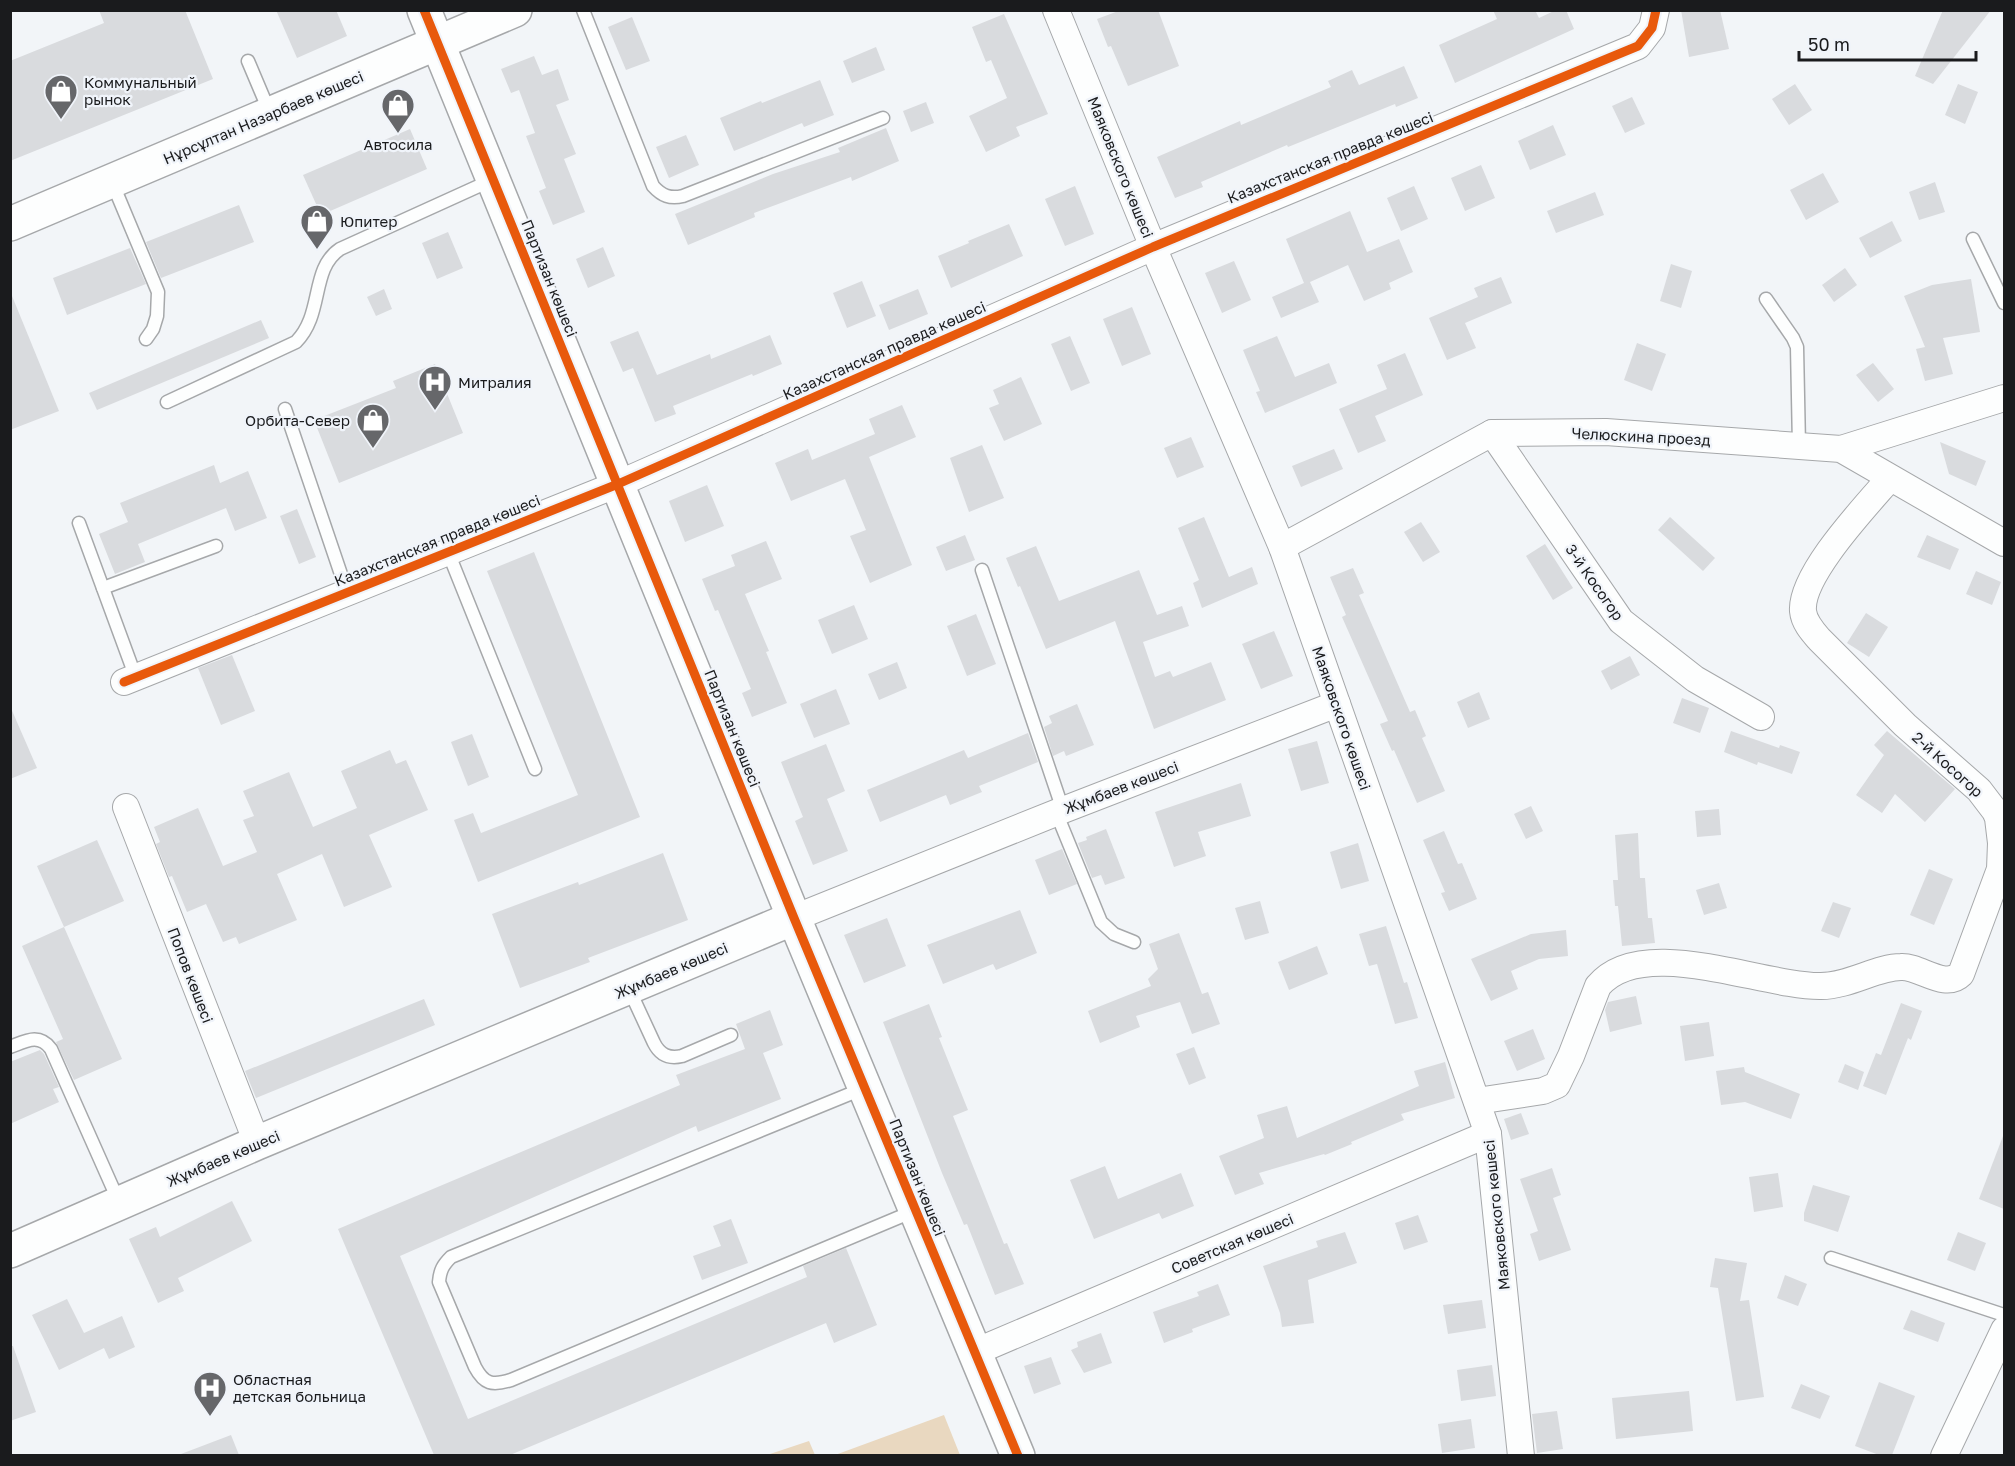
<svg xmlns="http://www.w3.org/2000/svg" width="2015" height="1466" viewBox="0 0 2015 1466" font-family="'Golos Text',sans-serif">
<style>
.green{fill:#e9d8c0}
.building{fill:#d9dbde}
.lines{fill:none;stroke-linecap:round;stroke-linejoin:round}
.lane-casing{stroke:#a6a8aa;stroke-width:15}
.street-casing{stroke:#a6a8aa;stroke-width:28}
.secondary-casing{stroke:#a6a8aa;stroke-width:36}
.lane{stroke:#fdfefe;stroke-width:12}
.street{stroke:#fdfefe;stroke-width:26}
.secondary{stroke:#fdfefe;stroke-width:33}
.cycleway-casing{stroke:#f0f4fa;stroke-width:13}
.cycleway{stroke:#e8590c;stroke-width:9}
.labels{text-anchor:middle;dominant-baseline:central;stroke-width:4.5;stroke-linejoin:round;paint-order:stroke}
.poi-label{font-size:15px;fill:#1a1b1d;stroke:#f0f4fa;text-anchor:start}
.street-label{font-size:15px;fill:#1a1b1d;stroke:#f0f4fa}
</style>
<rect width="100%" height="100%" fill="#f2f5f8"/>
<g class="green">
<polygon points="944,1415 960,1455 835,1455"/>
<polygon points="809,1441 815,1455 767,1455"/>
</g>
<g class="building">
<polygon points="99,10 185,10 213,79 10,161 10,61 104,23"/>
<polygon points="276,10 336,10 347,36 297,58"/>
<polygon points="1121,10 1158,10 1179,66 1128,86 1111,46 1108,47 1097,19"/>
<polygon points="1493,10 1535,10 1539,18 1556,10 1566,10 1574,29 1455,83 1439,45 1497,19"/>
<polygon points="1681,10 1720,10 1729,49 1689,57"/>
<polygon points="1943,10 1991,10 1933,84 1915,76"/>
<polygon points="1004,14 1048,114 1016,127 1020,136 986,152 969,116 1007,98 991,60 986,62 972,27"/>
<polygon points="632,17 650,61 626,70 608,27"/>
<polygon points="876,47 885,70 852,83 843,61"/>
<polygon points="534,56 542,75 558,69 569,100 556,105 576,154 564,159 585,212 553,225 539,191 546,188 526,136 535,133 519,90 511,93 501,69"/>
<polygon points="1404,66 1418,98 1396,107 1395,104 1288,147 1287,145 1201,182 1203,187 1175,198 1157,157 1240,121 1241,125 1331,87 1328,81 1352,70 1359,85"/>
<polygon points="820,80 834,115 804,127 802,123 734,151 720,118 761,101 762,103"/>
<polygon points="1795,84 1812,110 1789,125 1772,99"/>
<polygon points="1958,84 1978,92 1965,124 1945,115"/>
<polygon points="1632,97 1645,124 1625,133 1612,106"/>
<polygon points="926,102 934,123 911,132 903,111"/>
<polygon points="1553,125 1566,155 1530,170 1518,141"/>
<polygon points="886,128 899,161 852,181 851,177 754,213 755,217 688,245 675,214 773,174 840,152 838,148"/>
<polygon points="410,129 427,169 321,215 303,175"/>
<polygon points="686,135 699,165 669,178 656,147"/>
<polygon points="1481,165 1495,198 1465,211 1451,178"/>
<polygon points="1823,173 1839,202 1806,220 1790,190"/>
<polygon points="1935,182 1945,212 1919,220 1909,192"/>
<polygon points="1075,186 1094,234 1065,246 1045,199"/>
<polygon points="1414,186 1428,219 1401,231 1387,198"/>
<polygon points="1595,192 1604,215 1556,233 1547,211"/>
<polygon points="239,205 254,242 161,278 146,242"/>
<polygon points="1350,211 1367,252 1399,239 1413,272 1389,283 1391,289 1364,301 1348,265 1310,282 1319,302 1281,318 1272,297 1304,283 1286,239"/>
<polygon points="1892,221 1902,241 1870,258 1859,238"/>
<polygon points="1009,224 1023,256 951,288 938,256 969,243 968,241"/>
<polygon points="448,232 463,268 437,279 422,243"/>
<polygon points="603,247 615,276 588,288 576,259"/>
<polygon points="130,248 146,284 67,315 53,278"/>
<polygon points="1234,261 1251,300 1222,313 1205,273"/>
<polygon points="1671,264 1692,271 1681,308 1660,301"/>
<polygon points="1845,268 1857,285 1834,302 1822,285"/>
<polygon points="1501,277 1512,303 1465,323 1476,348 1447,360 1429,318 1478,297 1474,288"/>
<polygon points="1971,279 1980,332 1943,338 1953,374 1925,381 1916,349 1925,347 1904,296 1932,285"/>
<polygon points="862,281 876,316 847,328 833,293"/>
<polygon points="384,289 392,309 376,316 367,297"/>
<polygon points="918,289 928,314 889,330 879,305"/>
<polygon points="10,291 59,411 10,430"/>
<polygon points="1132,307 1151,354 1122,366 1103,319"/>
<polygon points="261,320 269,338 97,410 89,393"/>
<polygon points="638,331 657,375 710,354 711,359 770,335 782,364 753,376 752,374 673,406 676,414 655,422 633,368 623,372 610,342"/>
<polygon points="1070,336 1090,383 1071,391 1051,344"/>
<polygon points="1277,336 1295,377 1329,363 1337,383 1265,413 1256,392 1260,391 1243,350"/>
<polygon points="1637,343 1666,354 1652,391 1624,380"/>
<polygon points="1405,353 1423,395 1375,416 1386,441 1358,453 1339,409 1387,389 1377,365"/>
<polygon points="1873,363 1894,389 1878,402 1856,375"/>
<polygon points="435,364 463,433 339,483 314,420 396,388 393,381"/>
<polygon points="1021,377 1042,424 1004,441 989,408 999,404 993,390"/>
<polygon points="902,405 916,437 869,457 912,565 870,583 850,536 866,530 845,479 791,501 775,463 808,449 812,460 875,434 869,419"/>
<polygon points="1191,437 1204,467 1177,478 1164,448"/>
<polygon points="1940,442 1986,461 1976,486 1949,474"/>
<polygon points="982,445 1004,498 969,512 950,458"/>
<polygon points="1334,449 1343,469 1301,487 1292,466"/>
<polygon points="214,465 220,483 248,471 267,518 235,531 226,508 138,544 145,562 115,574 99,534 128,522 120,503"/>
<polygon points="707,485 724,526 685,542 669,501"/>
<polygon points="297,509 316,557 299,564 280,516"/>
<polygon points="1204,517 1229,577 1252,567 1258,584 1202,608 1193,583 1199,580 1178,528"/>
<polygon points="1670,517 1715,558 1703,571 1658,530"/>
<polygon points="1421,522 1440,552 1423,562 1404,532"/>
<polygon points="965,535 975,560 946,571 936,547"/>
<polygon points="1927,535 1959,549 1950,570 1917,557"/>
<polygon points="766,541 782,579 745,594 769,651 766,652 787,703 752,717 742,693 751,689 718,610 715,611 702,579 735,566 731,555"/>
<polygon points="1545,544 1573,588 1553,600 1526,556"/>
<polygon points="1036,546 1059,601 1139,570 1157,615 1182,606 1189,626 1143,642 1155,677 1170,671 1173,677 1211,662 1226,700 1154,729 1115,621 1046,649 1020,586 1018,587 1006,558"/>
<polygon points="534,552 640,817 478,882 454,820 473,813 481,833 578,795 487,571"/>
<polygon points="1353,568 1364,593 1359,595 1410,712 1415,710 1426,736 1422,738 1445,791 1417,803 1394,750 1392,751 1380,724 1388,721 1342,617 1346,615 1330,577"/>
<polygon points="1976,571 2001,582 1992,605 1966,594"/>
<polygon points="854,605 868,639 832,654 818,620"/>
<polygon points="1866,613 1888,627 1869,657 1847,643"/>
<polygon points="976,614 996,664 967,676 947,626"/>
<polygon points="1274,631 1293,676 1261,689 1242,644"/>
<polygon points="232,655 255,711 221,725 198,668"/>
<polygon points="1630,656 1640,675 1611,690 1601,671"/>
<polygon points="897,662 907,688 879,700 868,674"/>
<polygon points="836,689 850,724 814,738 800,704"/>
<polygon points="1479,692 1490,719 1468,728 1457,702"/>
<polygon points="1682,698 1709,708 1700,733 1673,723"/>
<polygon points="1077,704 1094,745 1066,756 1064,751 1053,756 1044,727 1052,723 1049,716"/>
<polygon points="10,706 37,768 10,779"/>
<polygon points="1731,731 1779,748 1780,745 1800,752 1792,774 1758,762 1757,765 1724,752"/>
<polygon points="1887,731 1955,789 1925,822 1895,794 1882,813 1856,795 1884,755 1874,745"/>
<polygon points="1028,733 1038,762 979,786 982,792 950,805 946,795 880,822 867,790 964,750 968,758"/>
<polygon points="472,734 489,777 468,786 451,742"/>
<polygon points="1317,741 1329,783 1301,791 1288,749"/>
<polygon points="826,744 845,791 827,799 848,851 813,865 795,821 803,817 781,762"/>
<polygon points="390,750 396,764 406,760 428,810 369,835 392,887 344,907 322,854 277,874 297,920 239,944 236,937 223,942 206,904 187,912 172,876 169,877 156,844 160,842 154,827 198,808 223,866 257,852 243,820 254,816 243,791 289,772 313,827 357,808 341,771"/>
<polygon points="1241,783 1251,816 1198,832 1206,856 1174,867 1155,812"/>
<polygon points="1531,806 1543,831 1526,839 1514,814"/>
<polygon points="1719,809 1721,835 1697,837 1695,811"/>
<polygon points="1106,829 1125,878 1105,885 1101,875 1092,878 1078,843 1087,840 1086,837"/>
<polygon points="1444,831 1458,864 1462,863 1477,899 1449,911 1441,893 1445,892 1423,840"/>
<polygon points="1638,833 1640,878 1645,878 1648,918 1652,918 1655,943 1622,946 1618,906 1615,906 1613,880 1618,880 1615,835"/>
<polygon points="97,840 124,901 64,927 37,866"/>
<polygon points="1358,843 1369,881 1341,889 1330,852"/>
<polygon points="1062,849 1077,884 1049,895 1035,860"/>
<polygon points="663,853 688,920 588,958 590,962 520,988 492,914 578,882 579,885"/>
<polygon points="1929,869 1953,879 1934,925 1910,915"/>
<polygon points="1719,883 1727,908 1704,915 1696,890"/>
<polygon points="1260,901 1269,933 1245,940 1235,908"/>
<polygon points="1833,902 1851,908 1839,938 1821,931"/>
<polygon points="1020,910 1037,953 996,970 993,964 943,984 927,945"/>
<polygon points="887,918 906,966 864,983 844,935"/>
<polygon points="1386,926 1404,983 1407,982 1418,1018 1395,1024 1377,964 1369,966 1359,934"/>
<polygon points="64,927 122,1059 74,1080 56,1042 63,1039 22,946"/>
<polygon points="1566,930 1568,956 1539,959 1511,971 1518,989 1491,1001 1471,959 1531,934"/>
<polygon points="1179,933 1202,994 1208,992 1220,1024 1192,1034 1180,1002 1136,1016 1140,1027 1100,1043 1088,1011 1151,986 1148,979 1158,969 1149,944"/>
<polygon points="1317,946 1328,974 1289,990 1278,962"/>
<polygon points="1636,996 1642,1024 1610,1032 1605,1010 1608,1002"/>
<polygon points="424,999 435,1025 256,1098 245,1071"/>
<polygon points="1901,1003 1922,1011 1911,1040 1908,1038 1886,1095 1863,1086 1876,1053 1881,1055"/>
<polygon points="929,1004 942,1037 939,1038 968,1110 953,1116 1004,1244 1007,1243 1024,1284 995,1295 967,1224 964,1225 942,1173 883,1022"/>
<polygon points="770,1010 783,1045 763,1053 781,1099 698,1132 696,1126 400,1256 468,1419 807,1277 803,1266 846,1248 877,1325 834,1343 826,1323 510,1455 434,1455 338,1229 680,1085 676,1075 745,1049 736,1024"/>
<polygon points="1709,1022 1714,1056 1685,1061 1680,1026"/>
<polygon points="1533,1029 1545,1059 1517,1071 1504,1041"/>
<polygon points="1194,1047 1206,1078 1189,1085 1176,1054"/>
<polygon points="40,1050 44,1054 59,1087 53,1089 59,1102 10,1124 10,1062"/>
<polygon points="1445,1062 1455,1098 1401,1114 1404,1120 1351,1142 1352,1144 1325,1155 1324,1154 1259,1173 1264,1184 1235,1195 1219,1156 1264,1138 1257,1115 1287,1106 1297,1138 1419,1086 1414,1071"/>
<polygon points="1845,1064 1864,1072 1858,1090 1838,1082"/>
<polygon points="1744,1067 1745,1072 1800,1094 1791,1119 1745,1102 1721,1105 1716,1071"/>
<polygon points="1521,1113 1529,1134 1511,1140 1504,1119"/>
<polygon points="2003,1136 2004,1136 2004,1209 1979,1199"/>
<polygon points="1105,1166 1118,1199 1181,1173 1194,1206 1162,1219 1159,1213 1094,1239 1070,1180"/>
<polygon points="1552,1168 1561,1195 1553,1198 1571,1250 1539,1261 1530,1234 1538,1231 1520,1179"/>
<polygon points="1778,1173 1783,1207 1754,1212 1749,1177"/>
<polygon points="1813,1185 1850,1196 1838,1232 1804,1221 1804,1213"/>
<polygon points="232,1201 252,1241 178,1278 184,1291 158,1303 129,1239 156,1227 160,1237"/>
<polygon points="1418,1215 1428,1242 1404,1250 1395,1223"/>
<polygon points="731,1219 748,1263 702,1280 693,1256 721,1246 713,1226"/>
<polygon points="1345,1232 1357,1263 1308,1280 1314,1323 1282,1327 1280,1313 1263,1266 1318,1247 1316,1241"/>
<polygon points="1958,1232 1986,1243 1975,1271 1947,1260"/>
<polygon points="1715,1258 1747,1263 1740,1301 1749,1300 1764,1397 1736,1401 1718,1288 1710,1287"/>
<polygon points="1785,1275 1807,1284 1798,1306 1777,1298"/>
<polygon points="1218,1284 1230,1315 1192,1329 1193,1332 1164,1343 1153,1312 1199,1296 1197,1292"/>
<polygon points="67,1299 84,1333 122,1316 135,1347 109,1359 104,1348 59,1370 32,1315"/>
<polygon points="1482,1300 1486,1328 1448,1334 1443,1305"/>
<polygon points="1911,1310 1945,1323 1938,1342 1903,1329"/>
<polygon points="1101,1333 1112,1363 1084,1373 1071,1350 1078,1347 1077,1342"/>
<polygon points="10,1346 13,1346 36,1412 10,1421"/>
<polygon points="1051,1357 1061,1384 1034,1394 1024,1366"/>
<polygon points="1492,1365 1496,1396 1461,1401 1457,1370"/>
<polygon points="1879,1382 1915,1396 1892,1455 1879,1455 1855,1446"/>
<polygon points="1801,1384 1830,1396 1820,1419 1791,1408"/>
<polygon points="1689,1391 1693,1431 1616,1439 1612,1398"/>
<polygon points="1557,1411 1563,1449 1537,1453 1532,1414"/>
<polygon points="1471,1419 1475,1448 1442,1453 1438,1424"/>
<polygon points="231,1435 239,1455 182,1455 181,1454"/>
</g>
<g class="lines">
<defs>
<g id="lane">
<path d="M583,10L653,186C662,196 670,199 683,196L883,118"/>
<polyline points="248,61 270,113"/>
<polyline points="112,182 158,292 157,316 153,329 146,339"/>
<polyline points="1973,239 2004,303"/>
<polyline points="1766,299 1793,338 1797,347 1799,446"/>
<path d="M167,402L296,342C324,314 310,269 340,249L492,180"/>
<polyline points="285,409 347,592"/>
<polyline points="79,523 136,678"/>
<polyline points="448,552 535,769"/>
<polyline points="982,570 1063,810"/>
<polyline points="103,588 216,546"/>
<polyline points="1056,812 1101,922 1114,934 1134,942"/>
<path d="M629,989L654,1043C660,1055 669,1059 682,1056L731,1035"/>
<path d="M10,1047C26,1041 39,1033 51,1049L119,1202"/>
<path d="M862,1089L451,1257C443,1265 440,1270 439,1282L475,1367C484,1384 492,1386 511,1380L914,1211"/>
<polyline points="1831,1258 2004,1315"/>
</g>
<g id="street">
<polyline points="1056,10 1153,247 1282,547 1488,1134 1521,1456"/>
<polyline points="1492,433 1621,621 1695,679 1761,717"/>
<polyline points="1841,449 2004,398"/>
<polyline points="1282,547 1492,433 1606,432 1841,449 2004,543"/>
<polyline points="124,682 618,484 1153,247 1638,46 1652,28 1656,10"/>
<polyline points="126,807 257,1143"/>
<polyline points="794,918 1063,810 1337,704"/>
<path d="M1477,1101L1543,1091L1557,1085L1571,1056L1598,986C1642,933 1763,987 1821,986C1849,986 1877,967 1901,967C1920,966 1945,990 1961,974L2000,869L2001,843L1998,818L1995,811L1979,790L1905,725L1819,639C1812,631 1804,622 1803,611C1800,575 1866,506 1890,478"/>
<polyline points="975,1352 1488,1134"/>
<polyline points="1944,1456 2004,1330"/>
</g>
<g id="secondary">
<polyline points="424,10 794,918 1018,1456"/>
<polyline points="10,224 515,10"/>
<polyline points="10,1251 257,1143 794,918"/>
</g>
</defs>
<use href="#lane" class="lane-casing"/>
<use href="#street" class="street-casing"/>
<use href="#secondary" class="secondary-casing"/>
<use href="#lane" class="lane"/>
<use href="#street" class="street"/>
<use href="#secondary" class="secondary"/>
<defs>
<g id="cycleway">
<polyline points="424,10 794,918 1018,1456"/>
<polyline points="124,682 618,484 1153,247 1638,46 1652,28 1656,10"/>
</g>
</defs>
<use href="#cycleway" class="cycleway-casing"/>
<use href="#cycleway" class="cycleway"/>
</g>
<defs>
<symbol id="shop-pin" viewBox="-11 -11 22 30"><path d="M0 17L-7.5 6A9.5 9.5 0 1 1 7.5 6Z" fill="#66676a" stroke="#f0f4fa"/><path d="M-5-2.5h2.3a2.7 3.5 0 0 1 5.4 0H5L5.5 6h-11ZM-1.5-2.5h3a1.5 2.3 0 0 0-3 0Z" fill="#fff"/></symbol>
<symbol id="hospital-pin" viewBox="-11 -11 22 30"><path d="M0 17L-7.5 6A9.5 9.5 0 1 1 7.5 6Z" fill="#66676a" stroke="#f0f4fa"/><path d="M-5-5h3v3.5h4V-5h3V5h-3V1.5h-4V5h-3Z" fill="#fff"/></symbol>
</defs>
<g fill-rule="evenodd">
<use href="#shop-pin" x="42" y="72" width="38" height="52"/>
<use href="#shop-pin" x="379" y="86" width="38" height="52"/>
<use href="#shop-pin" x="298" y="202" width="38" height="52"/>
<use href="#hospital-pin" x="416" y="363" width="38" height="52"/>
<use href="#shop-pin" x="354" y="401" width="38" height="52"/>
<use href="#hospital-pin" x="191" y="1369" width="38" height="52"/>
</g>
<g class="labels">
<g class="poi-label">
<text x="84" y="82">Коммунальный<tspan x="84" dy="17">рынок</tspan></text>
<text x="398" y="144" text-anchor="middle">Автосила</text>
<text x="340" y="221">Юпитер</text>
<text x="458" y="382">Митралия</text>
<text x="350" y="420" text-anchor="end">Орбита-Север</text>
<text x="233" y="1379">Областная<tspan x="233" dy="17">детская больница</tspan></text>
</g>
<g class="street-label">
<text transform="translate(263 117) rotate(-23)">Нұрсұлтан Назарбаев көшесі</text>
<text transform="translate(1330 157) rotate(-22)">Казахстанская правда көшесі</text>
<text transform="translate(1121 167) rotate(68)">Маяковского көшесі</text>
<text transform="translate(550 278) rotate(68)">Партизан көшесі</text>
<text transform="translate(884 350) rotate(-24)">Казахстанская правда көшесі</text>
<text transform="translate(1641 436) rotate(3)">Челюскина проезд</text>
<text transform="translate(437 540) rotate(-22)">Казахстанская правда көшесі</text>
<text transform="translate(1595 582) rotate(55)">3-й Косогор</text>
<text transform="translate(1342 718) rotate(71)">Маяковского көшесі</text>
<text transform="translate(733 728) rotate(68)">Партизан көшесі</text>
<text transform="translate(1948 764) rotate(42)">2-й Косогор</text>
<text transform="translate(1121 787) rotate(-21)">Жұмбаев көшесі</text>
<text transform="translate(671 970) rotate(-23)">Жұмбаев көшесі</text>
<text transform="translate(191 975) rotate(69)">Попов көшесі</text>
<text transform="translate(223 1158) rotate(-23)">Жұмбаев көшесі</text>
<text transform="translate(918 1177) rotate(68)">Партизан көшесі</text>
<text transform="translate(1496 1215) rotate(-96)">Маяковского көшесі</text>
<text transform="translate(1232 1243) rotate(-23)">Советская көшесі</text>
</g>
</g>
<rect width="2015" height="1466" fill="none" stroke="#1a1b1d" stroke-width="24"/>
<path d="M1799 51v9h177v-9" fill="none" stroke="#1a1b1d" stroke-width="3"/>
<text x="1808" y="51" font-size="18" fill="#1a1b1d" stroke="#f0f4fa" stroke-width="4.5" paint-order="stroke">50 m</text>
</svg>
